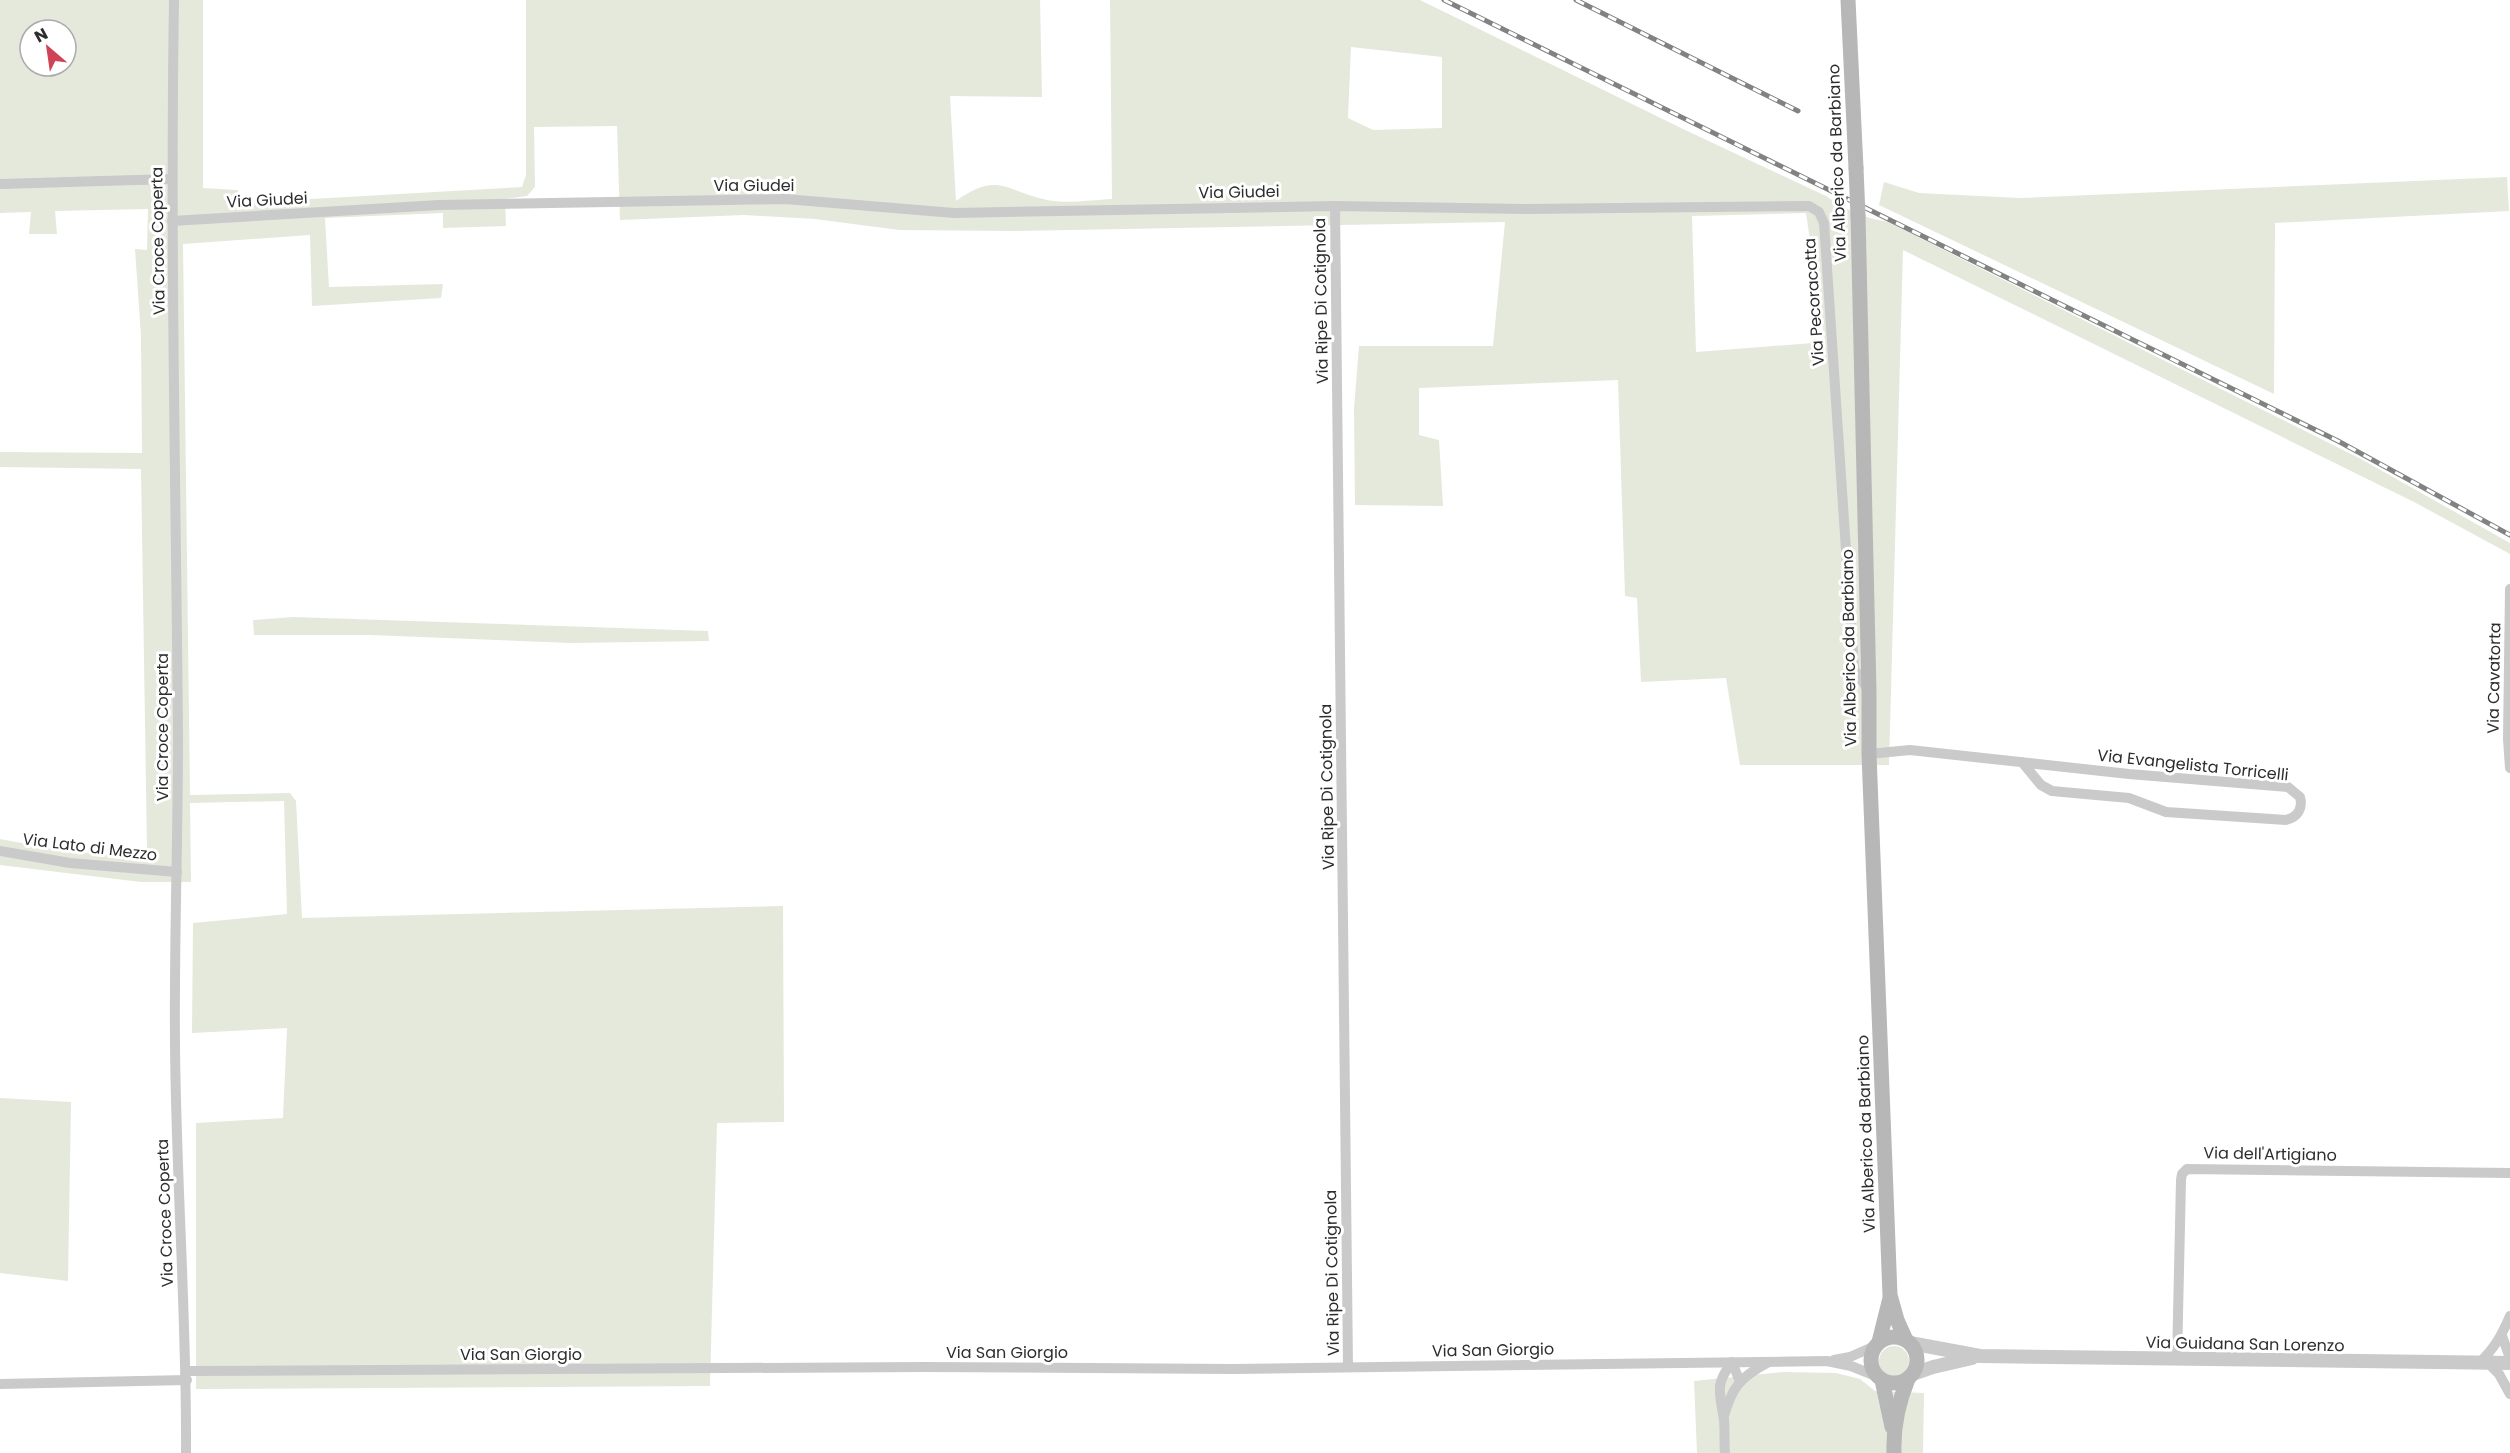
<svg xmlns="http://www.w3.org/2000/svg" width="2510" height="1453" viewBox="0 0 2510 1453" font-family="Poppins,sans-serif">
<style>
.green{fill:#e4e9dc;fill-rule:evenodd}
.lines{fill:none;stroke-linecap:round;stroke-linejoin:round}
.minor{stroke:#cacaca;stroke-width:10}
.tertiary{stroke:#cacaca;stroke-width:14}
.secondary{stroke:#b7b7b7;stroke-width:15}
.rail-casing{stroke:#828282;stroke-width:5}
.rail{stroke:#fff;stroke-width:3;stroke-dasharray:9;stroke-linecap:butt}
.secondary-bridge{stroke:#b7b7b7;stroke-width:15}
.labels{text-anchor:middle;dominant-baseline:central;stroke-width:6;stroke-linejoin:round;paint-order:stroke}
.street-label{font-size:16px;fill:#2d2d2d;stroke:#fff}
</style>
<rect width="100%" height="100%" fill="#fff"/>
<g class="green">
<path d="M0,0H203V188L238,190L239,203L522,187L526,175V0H1040L1042,97L950,96L956,201C998,171 1005,191 1047,200C1067,204 1092,200 1112,199L1110,0H1420L1681,128L1826,196C1846,210 1864,218 1888,222L2361,459L2510,543V554L2414,502L1903,250L1889,765H1740L1726,678L1641,682L1637,598L1625,596L1618,380L1419,388V435L1439,440L1443,506L1355,505L1354,408L1359,346H1493L1505,222L1013,231L899,230L815,219L744,215L620,220L617,126L534,127L535,187L527,196L505,199L506,226L443,228V213L325,218L329,287L443,284L441,298L312,306L310,235L183,244L190,795L290,793L296,801L302,918L783,906L784,1122L717,1123L710,1386L196,1389V1123L283,1118L287,1028L192,1033L193,923L287,914L284,801L190,803L191,882H141L0,865V839L54,849L139,858L147,850L141,469L0,467V452L142,453L141,336L135,249L147,250L148,209L55,211L57,234H29L31,212L0,213ZM30,30H66V66H30ZM1351,47L1442,57V128L1373,130L1348,118ZM1806,213L1825,342L1696,352L1692,216Z"/>
<polygon points="2507,177 2509,211 2275,223 2274,394 1879,205 1884,182 1919,193 2020,198"/>
<polygon points="293,617 708,631 709,641 571,643 369,635 254,635 253,620"/>
<polygon points="0,1098 71,1102 68,1281 0,1273"/>
<circle cx="1894" cy="1361" r="15"/>
<polygon points="1783,1372 1836,1373 1860,1379 1875,1391 1924,1393 1923,1453 1697,1453 1694,1381"/>
</g>
<g class="lines">
<g class="minor">
<path d="M174,0C170,246 176,492 178,738C178,840 174,942 175,1044C176,1181 187,1317 186,1453"/>
<polyline points="0,184 171,179"/>
<polyline points="1335,206 1348,1367"/>
<polyline points="172,221 439,205 726,200 785,199 954,213 1335,206 1526,209 1809,206 1819,212 1824,223 1854,669 1869,691"/>
<polyline points="2510,589 2508,739 2510,768"/>
<path d="M1869,754L1910,750L2129,774L2288,787L2300,797C2303,808 2298,817 2286,820L2166,812L2129,798L2052,791L2041,785L2022,762"/>
<polyline points="0,851 70,863 177,872"/>
<polyline points="2502,1336 2510,1358"/>
<polyline points="1834,1360 1850,1357 1875,1346"/>
<polyline points="2177,1360 2181,1180 2182,1174 2187,1169 2510,1173"/>
<path d="M2479,1363C2494,1349 2502,1335 2510,1316"/>
<polyline points="2488,1363 2499,1374 2510,1394"/>
<polyline points="187,1371 924,1367 1233,1369 1827,1361 1851,1366 1876,1376"/>
<polyline points="0,1384 187,1380"/>
<path d="M1724,1416C1732,1388 1740,1377 1767,1363"/>
<path d="M1725,1453C1724,1442 1725,1430 1724,1420C1720,1392 1714,1386 1732,1362L1740,1382"/>
</g>
<g class="tertiary">
<polyline points="1910,1343 1980,1356 2510,1363"/>
<polyline points="1913,1374 1933,1367 1972,1358"/>
</g>
<g class="secondary">
<polyline points="1848,0 1856,168"/>
<polyline points="1858,216 1869,692 1869,754 1890,1295 1897,1320 1906,1340"/>
<circle cx="1894" cy="1360" r="23"/>
<polyline points="1879,1342 1890,1298"/>
<polyline points="1882,1380 1892,1427"/>
<path d="M1894,1453C1893,1427 1898,1403 1908,1379"/>
</g>
<defs>
<g id="rail">
<polyline points="1444,0 2338,441 2510,535"/>
<polyline points="1576,0 1798,111"/>
</g>
</defs>
<use href="#rail" class="rail-casing"/>
<use href="#rail" class="rail"/>
<polyline class="secondary-bridge" points="1856,168 1858,216"/>
</g>
<g class="labels">
<g class="street-label">
<text transform="translate(1837 163) rotate(-92)">Via Alberico da Barbiano</text>
<text x="754" y="185">Via Giudei</text>
<text transform="translate(1239 192) rotate(-1)">Via Giudei</text>
<text transform="translate(267 200) rotate(-3)">Via Giudei</text>
<text transform="translate(158 241) rotate(-91)">Via Croce Coperta</text>
<text transform="translate(1321 301) rotate(-91)">Via Ripe Di Cotignola</text>
<text transform="translate(1814 302) rotate(-94)">Via Pecoracotta</text>
<text transform="translate(1849 648) rotate(-91)">Via Alberico da Barbiano</text>
<text transform="translate(2494 678) rotate(-89)">Via Cavatorta</text>
<text transform="translate(162 727) rotate(-90)">Via Croce Coperta</text>
<text transform="translate(2193 765) rotate(6)">Via Evangelista Torricelli</text>
<text transform="translate(1327 787) rotate(-91)">Via Ripe Di Cotignola</text>
<text transform="translate(90 847) rotate(7)">Via Lato di Mezzo</text>
<text transform="translate(1866 1134) rotate(-92)">Via Alberico da Barbiano</text>
<text transform="translate(2270 1154) rotate(1)">Via dell'Artigiano</text>
<text transform="translate(165 1213) rotate(-92)">Via Croce Coperta</text>
<text transform="translate(1332 1273) rotate(-91)">Via Ripe Di Cotignola</text>
<text transform="translate(2245 1344) rotate(1)">Via Guidana San Lorenzo</text>
<text transform="translate(1493 1350) rotate(-1)">Via San Giorgio</text>
<text x="1007" y="1352">Via San Giorgio</text>
<text x="521" y="1354">Via San Giorgio</text>
</g>
</g>
<g transform="translate(48 48) rotate(331)"><circle r="28" fill="#ffffff" stroke="#ababab" stroke-width="1.5"/>
<path d="M0-4.5L10 22L0 15L-10 22Z" fill="#d04356"/>
<text y="-9" font-size="16" font-weight="bold" text-anchor="middle" fill="#2d2d2d">N</text>
</g>
</svg>
